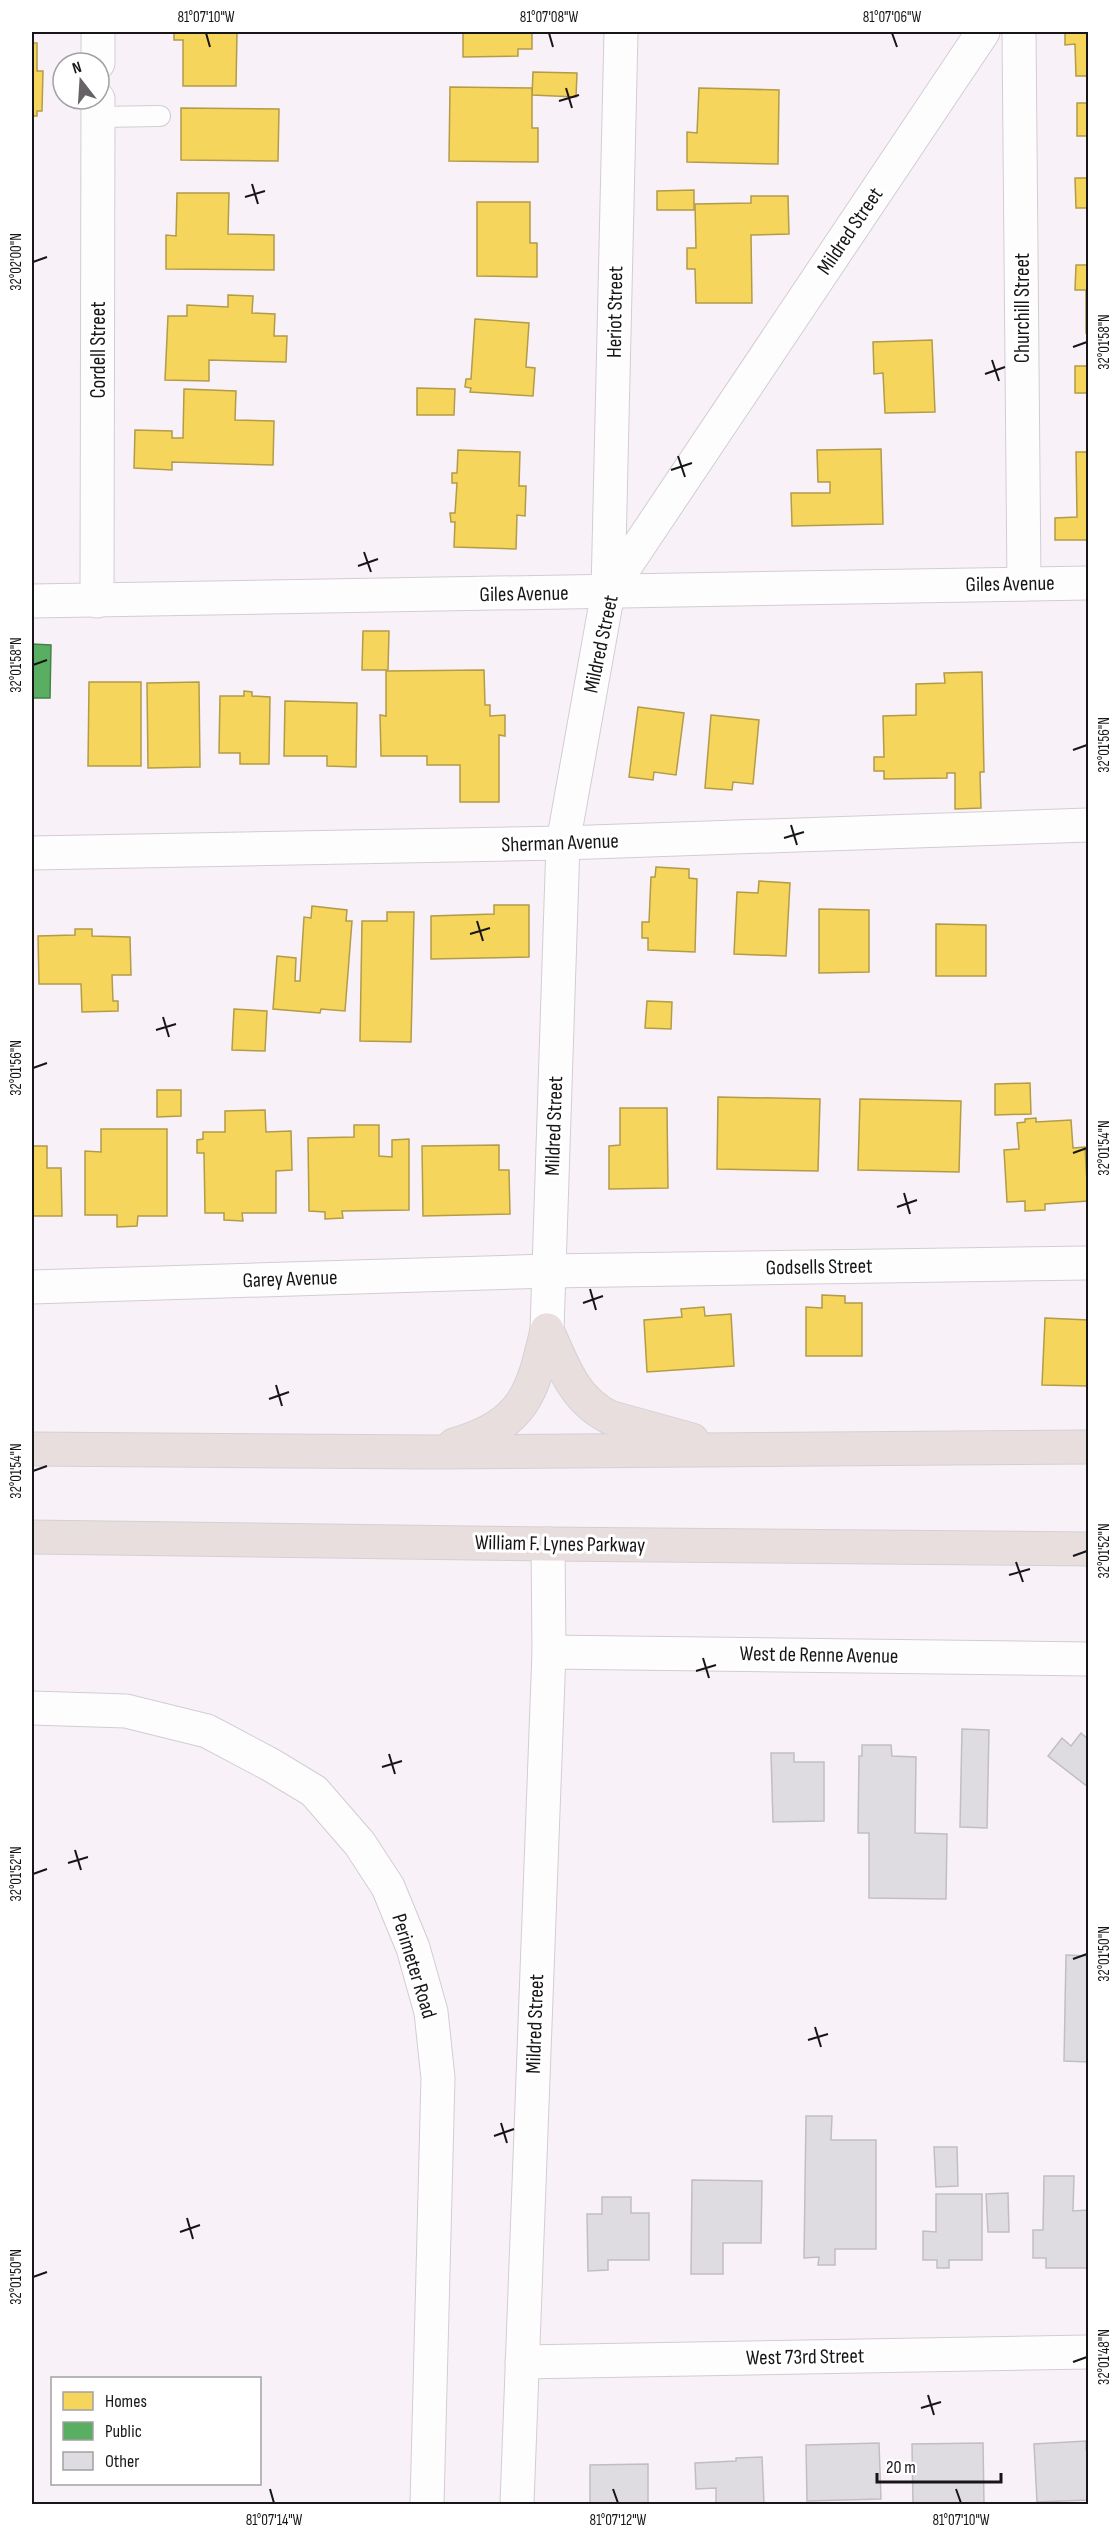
<svg xmlns="http://www.w3.org/2000/svg" width="1120" height="2536" viewBox="0 0 1120 2536" font-family="'Sofia Sans Condensed',sans-serif">
<style>
.homes{fill:#f6d55c;stroke:#b39b48;stroke-width:1.5}
.public{fill:#5aae61;stroke:#46804b;stroke-width:1.5}
.building{fill:#dedce1;stroke:#c1bec3;stroke-width:1.5}
.lines{fill:none;stroke-linecap:round;stroke-linejoin:round}
.lane-casing{stroke:#d2cdd2;stroke-width:22}
.street-casing{stroke:#d2cdd2;stroke-width:35}
.secondary-casing{stroke:#d2cdd2;stroke-width:35}
.highway-casing{stroke:#d3d0d3;stroke-width:35}
.lane{stroke:#fefdfe;stroke-width:20}
.street{stroke:#fefdfe;stroke-width:33}
.secondary{stroke:#fefdfe;stroke-width:33}
.highway{stroke:#e8dede;stroke-width:33}
.ticks{fill:none;stroke:#181518;stroke-width:2}
.labels{text-anchor:middle;dominant-baseline:central;stroke-width:6;stroke-linejoin:round;paint-order:stroke}
.street-label{font-size:21px;fill:#181518;stroke:#fff}
.neatline{fill:none;stroke:#181518;stroke-width:2}
.ticks-label{font-size:15px;text-anchor:middle;fill:#181518}
</style>
<rect width="100%" height="100%" fill="#f8f2f8"/>
<g class="homes">
<polygon points="174,32 237,32 236,86 183,86 183,40 174,40"/>
<polygon points="463,32 532,32 532,49 518,49 518,56 463,57"/>
<polygon points="1065,32 1088,32 1088,76 1076,76 1075,44 1065,45"/>
<polygon points="32,43 37,43 37,71 43,71 42,111 37,111 37,116 32,116"/>
<polygon points="533,72 577,73 576,97 532,95"/>
<polygon points="450,87 532,88 532,128 538,128 538,162 449,161"/>
<polygon points="699,88 779,90 778,164 687,162 687,132 697,133"/>
<polygon points="1088,90 1088,163 1088,136 1077,136 1077,103 1088,103"/>
<polygon points="181,108 279,109 278,161 181,160"/>
<polygon points="1088,175 1088,248 1087,208 1076,208 1075,178 1087,178"/>
<polygon points="694,190 694,210 657,210 657,191"/>
<polygon points="177,193 229,193 228,234 274,235 274,270 166,269 166,235 176,236"/>
<polygon points="751,196 788,196 789,234 751,235 752,303 696,303 695,269 687,269 687,248 696,248 695,204 751,203"/>
<polygon points="477,202 530,202 530,243 537,243 537,277 477,276"/>
<polygon points="1087,260 1088,333 1086,333 1086,290 1075,290 1076,265 1087,265"/>
<polygon points="228,295 253,296 252,313 275,314 274,336 287,336 286,362 209,360 209,381 165,380 168,316 187,316 187,305 228,307"/>
<polygon points="475,319 529,323 526,367 535,368 533,396 470,392 471,388 465,387 466,379 471,379"/>
<polygon points="932,340 935,412 885,413 883,373 874,374 873,342"/>
<polygon points="1075,366 1088,366 1088,411 1087,393 1075,393"/>
<polygon points="417,388 455,389 454,415 417,415"/>
<polygon points="184,389 236,391 235,420 274,421 273,465 172,462 172,470 134,468 135,430 172,431 172,438 183,438"/>
<polygon points="881,449 883,524 792,526 791,493 830,493 830,482 818,482 817,450"/>
<polygon points="458,450 520,452 519,486 526,486 525,516 517,515 516,549 454,547 455,522 451,522 450,513 455,513 457,483 452,483 452,473 457,473"/>
<polygon points="1076,452 1088,452 1088,540 1055,540 1055,518 1077,517"/>
<polygon points="363,631 389,631 388,670 362,670"/>
<polygon points="484,670 485,705 490,705 490,716 505,715 505,736 499,735 499,802 460,802 460,765 427,765 427,756 381,756 380,715 386,716 386,671"/>
<polygon points="982,672 984,772 980,772 981,808 955,809 955,773 947,773 947,778 884,779 884,771 874,771 874,757 884,757 883,716 916,715 916,684 945,683 944,673"/>
<polygon points="89,682 141,682 141,766 88,766"/>
<polygon points="199,682 200,767 148,768 147,683"/>
<polygon points="244,691 252,692 252,696 270,697 269,764 240,764 240,753 219,753 220,696 244,696"/>
<polygon points="285,701 357,703 356,767 327,766 327,756 284,756"/>
<polygon points="638,707 684,713 676,775 654,772 653,780 629,777"/>
<polygon points="711,715 759,720 753,784 733,782 732,790 705,788"/>
<polygon points="656,867 689,869 689,878 697,879 695,952 648,950 648,938 642,938 642,922 649,922 651,877 655,877"/>
<polygon points="759,881 790,883 786,956 734,954 737,892 758,893"/>
<polygon points="494,905 529,905 529,957 431,959 431,916 494,914"/>
<polygon points="312,906 347,910 346,921 352,921 345,1011 321,1009 320,1013 273,1009 277,956 296,958 295,981 300,981 304,917 311,918"/>
<polygon points="819,909 869,910 869,972 819,973"/>
<polygon points="387,912 414,912 411,1042 360,1041 362,921 387,921"/>
<polygon points="936,924 986,925 986,976 936,976"/>
<polygon points="75,929 92,929 92,936 130,937 131,975 112,975 113,1001 118,1001 118,1011 82,1012 81,984 39,984 38,936 75,935"/>
<polygon points="647,1001 672,1002 671,1029 645,1028"/>
<polygon points="234,1009 267,1011 265,1051 232,1050"/>
<polygon points="1030,1083 1031,1114 995,1115 995,1084"/>
<polygon points="157,1090 181,1090 181,1116 157,1117"/>
<polygon points="718,1097 820,1099 818,1171 717,1169"/>
<polygon points="860,1099 961,1101 959,1172 858,1170"/>
<polygon points="620,1108 667,1108 668,1188 609,1189 609,1146 620,1145"/>
<polygon points="265,1110 266,1132 291,1131 292,1170 276,1171 276,1213 242,1213 243,1221 224,1220 224,1213 205,1213 204,1153 197,1153 197,1140 203,1139 203,1132 225,1132 225,1111"/>
<polygon points="1036,1118 1036,1122 1071,1120 1073,1148 1085,1147 1088,1201 1045,1204 1045,1210 1025,1211 1025,1201 1007,1202 1004,1150 1019,1149 1017,1123 1025,1122 1025,1119"/>
<polygon points="354,1125 379,1125 379,1156 392,1157 392,1140 409,1139 409,1210 342,1211 343,1218 325,1219 325,1212 309,1211 308,1138 354,1137"/>
<polygon points="101,1129 167,1129 167,1216 138,1216 137,1226 117,1227 117,1215 85,1215 85,1151 101,1152"/>
<polygon points="499,1145 499,1170 509,1170 510,1214 423,1216 422,1146"/>
<polygon points="32,1146 47,1146 47,1168 61,1168 62,1216 32,1216"/>
<polygon points="822,1295 845,1296 845,1303 862,1303 862,1356 806,1356 806,1307 822,1308"/>
<polygon points="704,1307 705,1316 731,1314 734,1366 647,1372 644,1320 682,1317 681,1309"/>
<polygon points="1045,1318 1088,1320 1088,1386 1042,1385"/>
</g>
<polygon class="public" points="32,644 51,645 50,698 32,698"/>
<g class="building">
<polygon points="962,1729 989,1730 987,1828 960,1827"/>
<polygon points="1081,1733 1088,1739 1088,1787 1048,1756 1062,1738 1071,1746"/>
<polygon points="862,1745 891,1745 892,1756 916,1757 915,1833 947,1834 946,1899 869,1898 869,1833 858,1833 859,1756 862,1756"/>
<polygon points="771,1753 794,1753 794,1762 824,1762 824,1821 773,1822"/>
<polygon points="1066,1955 1088,1956 1088,2062 1064,2061"/>
<polygon points="806,2116 832,2116 831,2140 876,2140 876,2249 835,2249 835,2265 818,2265 819,2257 804,2258"/>
<polygon points="934,2147 957,2147 958,2186 936,2187"/>
<polygon points="1044,2176 1074,2176 1073,2211 1088,2210 1088,2268 1046,2268 1046,2258 1033,2258 1033,2230 1043,2230"/>
<polygon points="692,2180 762,2181 761,2243 723,2243 723,2274 691,2274"/>
<polygon points="1008,2193 1009,2232 988,2232 986,2194"/>
<polygon points="936,2194 982,2194 982,2260 949,2260 949,2268 937,2268 937,2260 923,2260 923,2231 936,2232"/>
<polygon points="602,2197 631,2197 631,2213 649,2213 649,2260 608,2260 608,2270 588,2271 587,2214 602,2214"/>
<polygon points="1086,2441 1086,2450 1088,2450 1088,2500 1037,2502 1034,2444"/>
<polygon points="879,2443 881,2499 807,2501 806,2445"/>
<polygon points="983,2443 984,2504 913,2504 912,2444"/>
<polygon points="762,2457 764,2504 716,2504 716,2488 696,2489 695,2463 736,2461 736,2458"/>
<polygon points="648,2464 648,2504 590,2504 590,2465"/>
</g>
<g class="lines">
<defs>
<polyline id="lane" points="98,117 160,116"/>
<g id="street">
<polyline points="1019,32 1024,584"/>
<polyline points="98,63 98,32"/>
<polyline points="608,592 621,32"/>
<polyline points="32,601 1088,583"/>
<polyline points="97,601 98,99"/>
<polyline points="32,853 563,843 1088,825"/>
<polyline points="32,1287 549,1271 1088,1263"/>
<polyline points="547,1330 563,843 608,592 983,32"/>
<polyline points="549,1652 1088,1659"/>
<polyline points="522,2362 1088,2352"/>
<polyline points="517,2504 549,1652 548,1544"/>
</g>
<polyline id="secondary" points="32,1708 126,1711 207,1731 271,1765 314,1791 360,1844 388,1887 413,1948 431,2012 438,2078 427,2504"/>
<g id="highway">
<path d="M547,1330C563,1365 573,1399 609,1417L692,1440"/>
<path d="M454,1445C524,1424 532,1395 547,1330"/>
<polyline points="32,1449 433,1452 1088,1447"/>
<polyline points="32,1537 548,1544 1088,1549"/>
</g>
</defs>
<use href="#lane" class="lane-casing"/>
<use href="#street" class="street-casing"/>
<use href="#secondary" class="secondary-casing"/>
<use href="#highway" class="highway-casing"/>
<use href="#lane" class="lane"/>
<use href="#street" class="street"/>
<use href="#secondary" class="secondary"/>
<use href="#highway" class="highway"/>
</g>
<path class="ticks" d="M206,33L210,47M549,33L553,47M892,33L897,47M566,88L572,108M559,101L579,95M252,184L258,204M245,197L265,191M33,262L47,257M1073,347L1087,342M992,360L999,381M985,374L1005,367M678,456L685,477M671,470L692,463M364,552L371,572M358,566L378,559M33,665L47,660M1073,750L1087,745M791,825L797,845M784,838L804,832M477,921L483,941M470,934L490,928M163,1017L169,1037M156,1030L176,1024M33,1068L47,1063M1073,1153L1087,1148M904,1193L910,1214M897,1207L917,1200M590,1289L596,1310M583,1303L603,1296M276,1385L282,1406M269,1399L289,1392M33,1471L47,1466M1073,1556L1087,1551M1016,1562L1023,1582M1009,1575L1030,1569M703,1658L709,1678M696,1671L716,1665M389,1754L395,1774M382,1767L402,1761M75,1850L81,1870M68,1863L88,1857M33,1874L47,1869M1073,1959L1087,1954M815,2027L821,2047M808,2040L828,2034M501,2123L507,2143M494,2136L514,2129M187,2218L193,2239M180,2232L200,2225M33,2277L47,2272M1073,2362L1087,2357M928,2395L934,2415M921,2408L941,2402M270,2489L274,2503M613,2489L618,2503M956,2489L961,2503"/>
<g class="labels">
<g class="street-label">
<text transform="translate(850 231) rotate(-56)">Mildred Street</text>
<text transform="translate(1022 308) rotate(-90)">Churchill Street</text>
<text transform="translate(615 312) rotate(-89)">Heriot Street</text>
<text transform="translate(98 350) rotate(-90)">Cordell Street</text>
<text transform="translate(1010 584) rotate(-1)">Giles Avenue</text>
<text transform="translate(524 594) rotate(-1)">Giles Avenue</text>
<text transform="translate(601 644) rotate(-78)">Mildred Street</text>
<text transform="translate(560 843) rotate(-2)">Sherman Avenue</text>
<text transform="translate(554 1126) rotate(-88)">Mildred Street</text>
<text transform="translate(819 1267) rotate(-1)">Godsells Street</text>
<text transform="translate(290 1279) rotate(-2)">Garey Avenue</text>
<text transform="translate(560 1544) rotate(1)">William F. Lynes Parkway</text>
<text transform="translate(819 1655) rotate(1)">West de Renne Avenue</text>
<text transform="translate(414 1966) rotate(73)">Perimeter Road</text>
<text transform="translate(535 2024) rotate(-88)">Mildred Street</text>
<text transform="translate(805 2357) rotate(-1)">West 73rd Street</text>
</g>
</g>
<rect width="1120" height="2536" fill="none" stroke="#ffffff" stroke-width="66"/>
<rect x="51" y="2377" width="210" height="108" fill="#ffffff" stroke="#a3a1a3" stroke-width="1.5"/>
<rect x="63" y="2392" width="30" height="18" fill="#f6d55c" stroke="#a3a1a3" stroke-width="1.5"/>
<text x="105" y="2407" font-size="18" fill="#181518">Homes</text>
<rect x="63" y="2422" width="30" height="18" fill="#5aae61" stroke="#a3a1a3" stroke-width="1.5"/>
<text x="105" y="2437" font-size="18" fill="#181518">Public</text>
<rect x="63" y="2452" width="30" height="18" fill="#dedce1" stroke="#a3a1a3" stroke-width="1.5"/>
<text x="105" y="2467" font-size="18" fill="#181518">Other</text>
<g transform="translate(81 81) rotate(343)"><circle r="28" fill="#ffffff" stroke="#a3a1a3" stroke-width="1.5"/>
<path d="M0-4.5L10 22L0 15L-10 22Z" fill="#666266"/>
<text y="-9" font-size="16" font-weight="bold" text-anchor="middle" fill="#181518">N</text>
</g>
<path d="M877 2473v9h124v-9" fill="none" stroke="#181518" stroke-width="3"/>
<text x="886" y="2473" font-size="18" fill="#181518" stroke="#ffffff" stroke-width="4.5" paint-order="stroke">20 m</text>
<rect x="33" y="33" width="1054" height="2470" class="neatline"/>
<g class="ticks-label">
<text x="206" y="22">81°07'10"W</text>
<text x="549" y="22">81°07'08"W</text>
<text x="892" y="22">81°07'06"W</text>
<text transform="translate(16 262) rotate(-90)" y="5">32°02'00"N</text>
<text transform="translate(1104 342) rotate(-90)" y="5">32°01'58"N</text>
<text transform="translate(16 665) rotate(-90)" y="5">32°01'58"N</text>
<text transform="translate(1104 745) rotate(-90)" y="5">32°01'56"N</text>
<text transform="translate(16 1068) rotate(-90)" y="5">32°01'56"N</text>
<text transform="translate(1104 1148) rotate(-90)" y="5">32°01'54"N</text>
<text transform="translate(16 1471) rotate(-90)" y="5">32°01'54"N</text>
<text transform="translate(1104 1551) rotate(-90)" y="5">32°01'52"N</text>
<text transform="translate(16 1874) rotate(-90)" y="5">32°01'52"N</text>
<text transform="translate(1104 1954) rotate(-90)" y="5">32°01'50"N</text>
<text transform="translate(16 2277) rotate(-90)" y="5">32°01'50"N</text>
<text transform="translate(1104 2357) rotate(-90)" y="5">32°01'48"N</text>
<text x="274" y="2525">81°07'14"W</text>
<text x="618" y="2525">81°07'12"W</text>
<text x="961" y="2525">81°07'10"W</text>
</g>
</svg>
